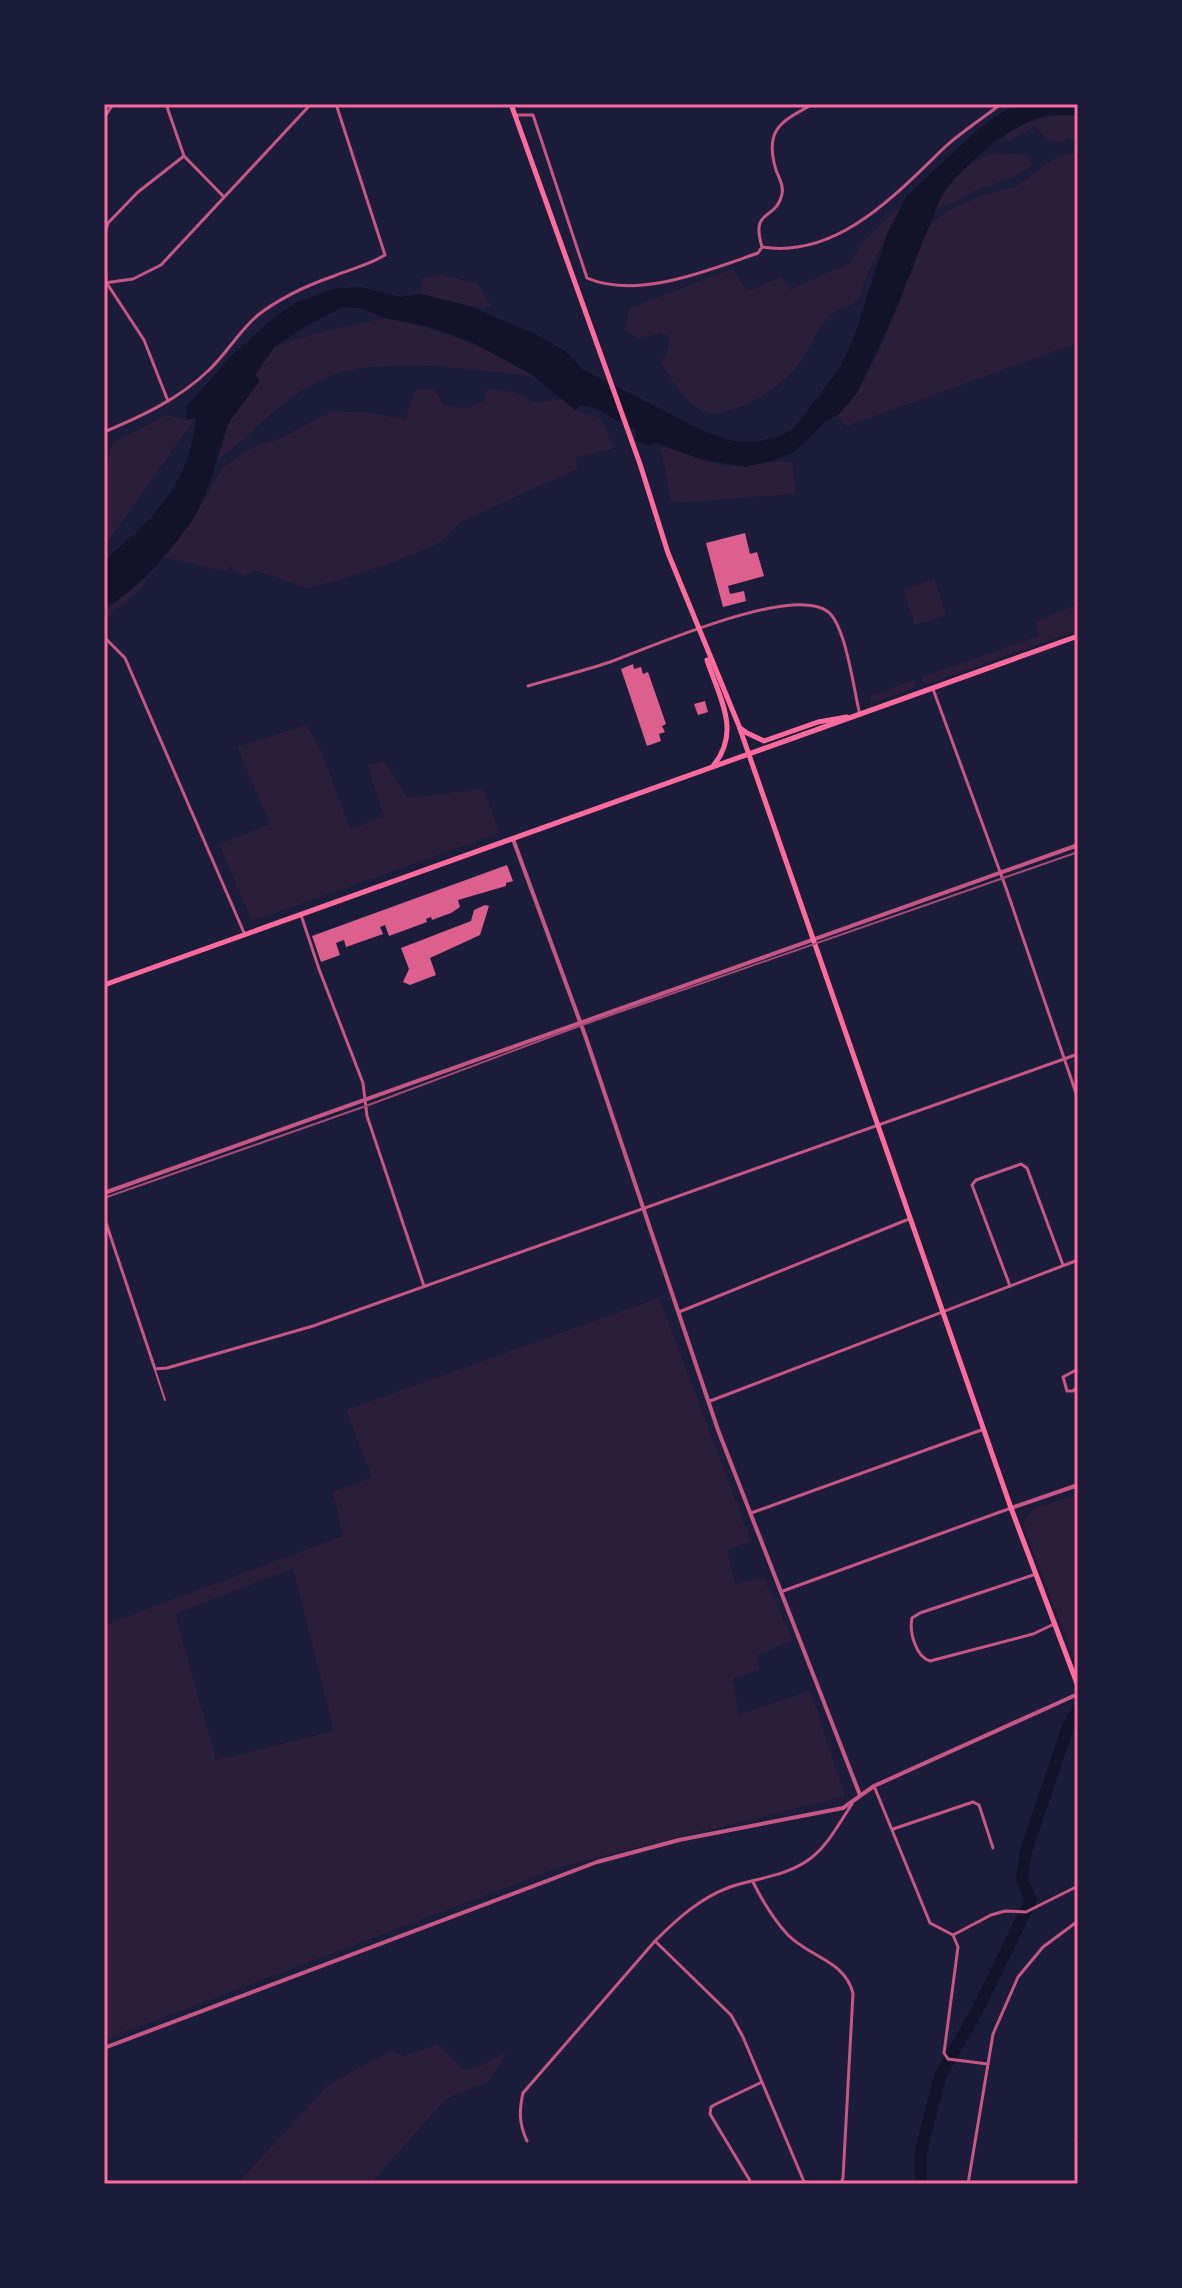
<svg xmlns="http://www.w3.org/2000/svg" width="1182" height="2288" viewBox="0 0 1182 2288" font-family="'DejaVu Sans',sans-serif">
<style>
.green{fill:#2a1e3b;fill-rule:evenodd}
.water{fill:#12122b}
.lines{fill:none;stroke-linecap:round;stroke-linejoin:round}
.stream{stroke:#12122b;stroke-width:2}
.river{stroke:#12122b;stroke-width:12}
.building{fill:#dd5f8e}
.service{stroke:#c65784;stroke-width:2}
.minor{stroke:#c65784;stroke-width:3}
.tertiary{stroke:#c65784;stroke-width:4}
.secondary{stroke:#ff6b9d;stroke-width:5}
.primary{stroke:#ff6b9d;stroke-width:5}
.tram{stroke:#a44b75;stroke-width:2}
.neatline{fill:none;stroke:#ff6b9d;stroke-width:3}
</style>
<rect width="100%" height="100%" fill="#1b1b3a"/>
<g class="green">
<path d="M1067,115L1078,116V143L1070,137L1059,143L1045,138L1035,126L1008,142L1005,136C1026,121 1042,116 1067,115Z"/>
<path d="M998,153L1025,155L1033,163C1018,180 1000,181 980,189C965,195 953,205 937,208C948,179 968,159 998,153Z"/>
<path d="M1078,153V343L847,426L839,419V414C873,384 910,275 927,229C942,209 970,200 993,192C1001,189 1010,189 1017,185C1041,172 1048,155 1078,153Z"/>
<path d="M903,203L864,281C863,312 839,301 825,321C814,336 808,353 796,368C781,387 725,424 700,410C684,400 671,379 661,363L668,349L670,338L661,333L637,339L625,329L630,308L732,269L748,291L781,277L790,289L849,264L863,242Z"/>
<polygon points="439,274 478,284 492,307 469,306 421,294 422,279"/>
<path d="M385,318C442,329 485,346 534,376C474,370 383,355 327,377C285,394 254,433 219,459L228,424L259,380L255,375L275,346L320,332Z"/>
<polygon points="416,389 435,389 443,405 467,408 484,401 487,389 514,392 533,402 562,400 575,410 600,418 614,448 576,458 577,469 460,522 441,542 394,562 345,578 307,588 254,570 245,576 230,567 225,571 161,557 190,525 222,468 251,448 281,438 333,411 370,413 405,419"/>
<polygon points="166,415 187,420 196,417 104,547 104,471 113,443"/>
<path d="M661,447C683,450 701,462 722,465C746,469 768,460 792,462L796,494L671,503Z"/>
<polygon points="148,576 144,586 104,620 104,613"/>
<polygon points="934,579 946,615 915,625 903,590"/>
<polygon points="1078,604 1078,630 925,685 922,677 1039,636 1035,622"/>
<polygon points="913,680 916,688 871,703 869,697"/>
<polygon points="306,725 320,748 350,829 384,816 368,766 384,761 408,798 483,789 500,833 252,921 219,844 270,824 237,747"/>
<path d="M659,1298L751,1541L727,1551L735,1584L764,1578L793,1640L756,1656L760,1669L733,1679L739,1715L810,1691L845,1796L560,1867L104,2040V1625L343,1536L333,1492L372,1477L346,1410ZM293,1568L334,1731L216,1760L175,1614Z"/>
<polygon points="1078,1494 1078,1668 1023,1524 1033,1509"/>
<polygon points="438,2044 464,2070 476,2068 508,2051 489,2081 446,2099 370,2184 237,2184 330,2083 393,2051 404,2056"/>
</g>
<path class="water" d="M1018,104H1078V116C1068,115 1056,114 1046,116C1011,122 960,168 941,197L889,325L857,393L839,414L825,422L793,453L775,460L745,467L700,459L655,442L650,446L636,440V430L597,409L581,405L575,410L534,376L472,342L427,326L385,318L360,308L343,307L306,326L275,346L255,375L260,380C250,396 236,410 228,425C219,445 214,474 205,495C190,532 140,590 104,608V560C153,521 190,483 196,418L187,420V406L233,354L269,322L295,303L334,289L360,287L400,297L421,294L469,306L535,334L566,352L582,369L703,431L733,441L756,442L780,436L794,428L840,368L855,335L887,234L906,197L973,134L996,116Z"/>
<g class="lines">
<polyline class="stream" points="1077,1377 1078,1376"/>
<polyline class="river" points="921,2184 921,2151 940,2076 980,2005 1031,1900 1022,1879 1026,1851 1068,1727 1078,1709"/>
</g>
<g class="building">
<polygon points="745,533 750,554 757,552 764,576 728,586 730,594 744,591 746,601 723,607 706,543"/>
<polygon points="633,664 634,669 641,667 643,674 648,672 666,724 662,726 665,732 659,734 661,741 647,746 621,669"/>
<polygon points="705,701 708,712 698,715 694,704"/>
<polygon points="507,865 513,881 506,883 506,886 458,900 460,907 451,913 432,920 431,917 426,919 427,922 389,936 385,925 380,927 383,934 346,947 344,940 336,943 340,955 321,962 312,936"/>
<polygon points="485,905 489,906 480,935 430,958 436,975 410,985 403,982 409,969 401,948 471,921 474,910"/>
</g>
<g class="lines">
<polyline class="service" points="155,1370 165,1400"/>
<g class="minor">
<polyline points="166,104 184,156 223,196"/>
<path d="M514,115H533L587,278C637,300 709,270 758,253L762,247C750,207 776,222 782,194C784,186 779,178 776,170C764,130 780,122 813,104"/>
<polyline points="104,118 113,104"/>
<path d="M762,247C838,259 896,194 946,146C963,131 983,118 1001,104"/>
<polyline points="104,283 133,279 161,265 311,104"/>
<polyline points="168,401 144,340 106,282 104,236 108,223 138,192 184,156"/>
<path d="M104,432C142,416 179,399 209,370C227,353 239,331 258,315C280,298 308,285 334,276C351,269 369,265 385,255L336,104"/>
<polyline points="104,637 125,658 245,935"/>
<path d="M528,686C555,678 583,671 610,662C651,647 791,585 827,611C846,624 854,692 860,715"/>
<polyline points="933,689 1006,888 1078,1099"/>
<polyline points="301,915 319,969 363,1083 367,1116 424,1286"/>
<polyline points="104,1217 155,1369 167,1368 313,1326 1078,1054"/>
<polyline points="1010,1286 972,1185 976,1180 1021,1164 1027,1168 1063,1265"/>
<polyline points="679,1312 909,1219"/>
<polyline points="1078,1369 1063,1377 1067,1391 1073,1391 1078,1386"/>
<polyline points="710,1401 1078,1260"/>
<polyline points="751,1513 984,1429"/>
<path d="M1036,1574L920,1613L912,1618C909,1632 916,1657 930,1661L1033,1634L1054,1624"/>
<polyline points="783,1591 1011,1508"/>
<polyline points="874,1786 930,1923 953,1935 958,1947 944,2053 948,2059 988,2064"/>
<polyline points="893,1829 973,1802 979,1805 993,1848"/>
<path d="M753,1882C763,1902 773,1919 788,1935C811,1958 844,1960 853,1993L843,2178L841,2184"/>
<polyline points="953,1935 991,1915 1005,1911 1026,1912 1078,1886"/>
<polyline points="655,1941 731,2015 743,2037 805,2184"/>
<polyline points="1076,2139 1078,2131"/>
<path d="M527,2141C519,2124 519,2111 523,2093L655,1941C677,1919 700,1898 730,1887C757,1878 788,1876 811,1858C828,1845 840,1822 852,1804"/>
<polyline points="752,2184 710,2114 711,2107 716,2104 762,2082"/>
<polyline points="968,2184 993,2034 1018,1977 1043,1947 1078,1921"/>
</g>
<g class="tertiary">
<polyline points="513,839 586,1038 718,1430 860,1795"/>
<polyline points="104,1193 1078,845"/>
<polyline points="1011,1508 1078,1485"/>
<polyline points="104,2048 597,1862 679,1840 843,1808 874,1786 1078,1694"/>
</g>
<g class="secondary">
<polyline points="511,104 640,464 668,553 739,726 1011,1508 1078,1686"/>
<path d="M707,660C719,697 742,732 713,766"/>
<polyline points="740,728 747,733 764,741 818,722 847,717"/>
</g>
<polyline class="primary" points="104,985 1078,636"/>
<polyline class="tram" points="104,1198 366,1106 582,1025 1078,852"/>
</g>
<rect width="1182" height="2288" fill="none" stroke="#1b1b3a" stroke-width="212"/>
<rect x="106" y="106" width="970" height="2076" class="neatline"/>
</svg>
